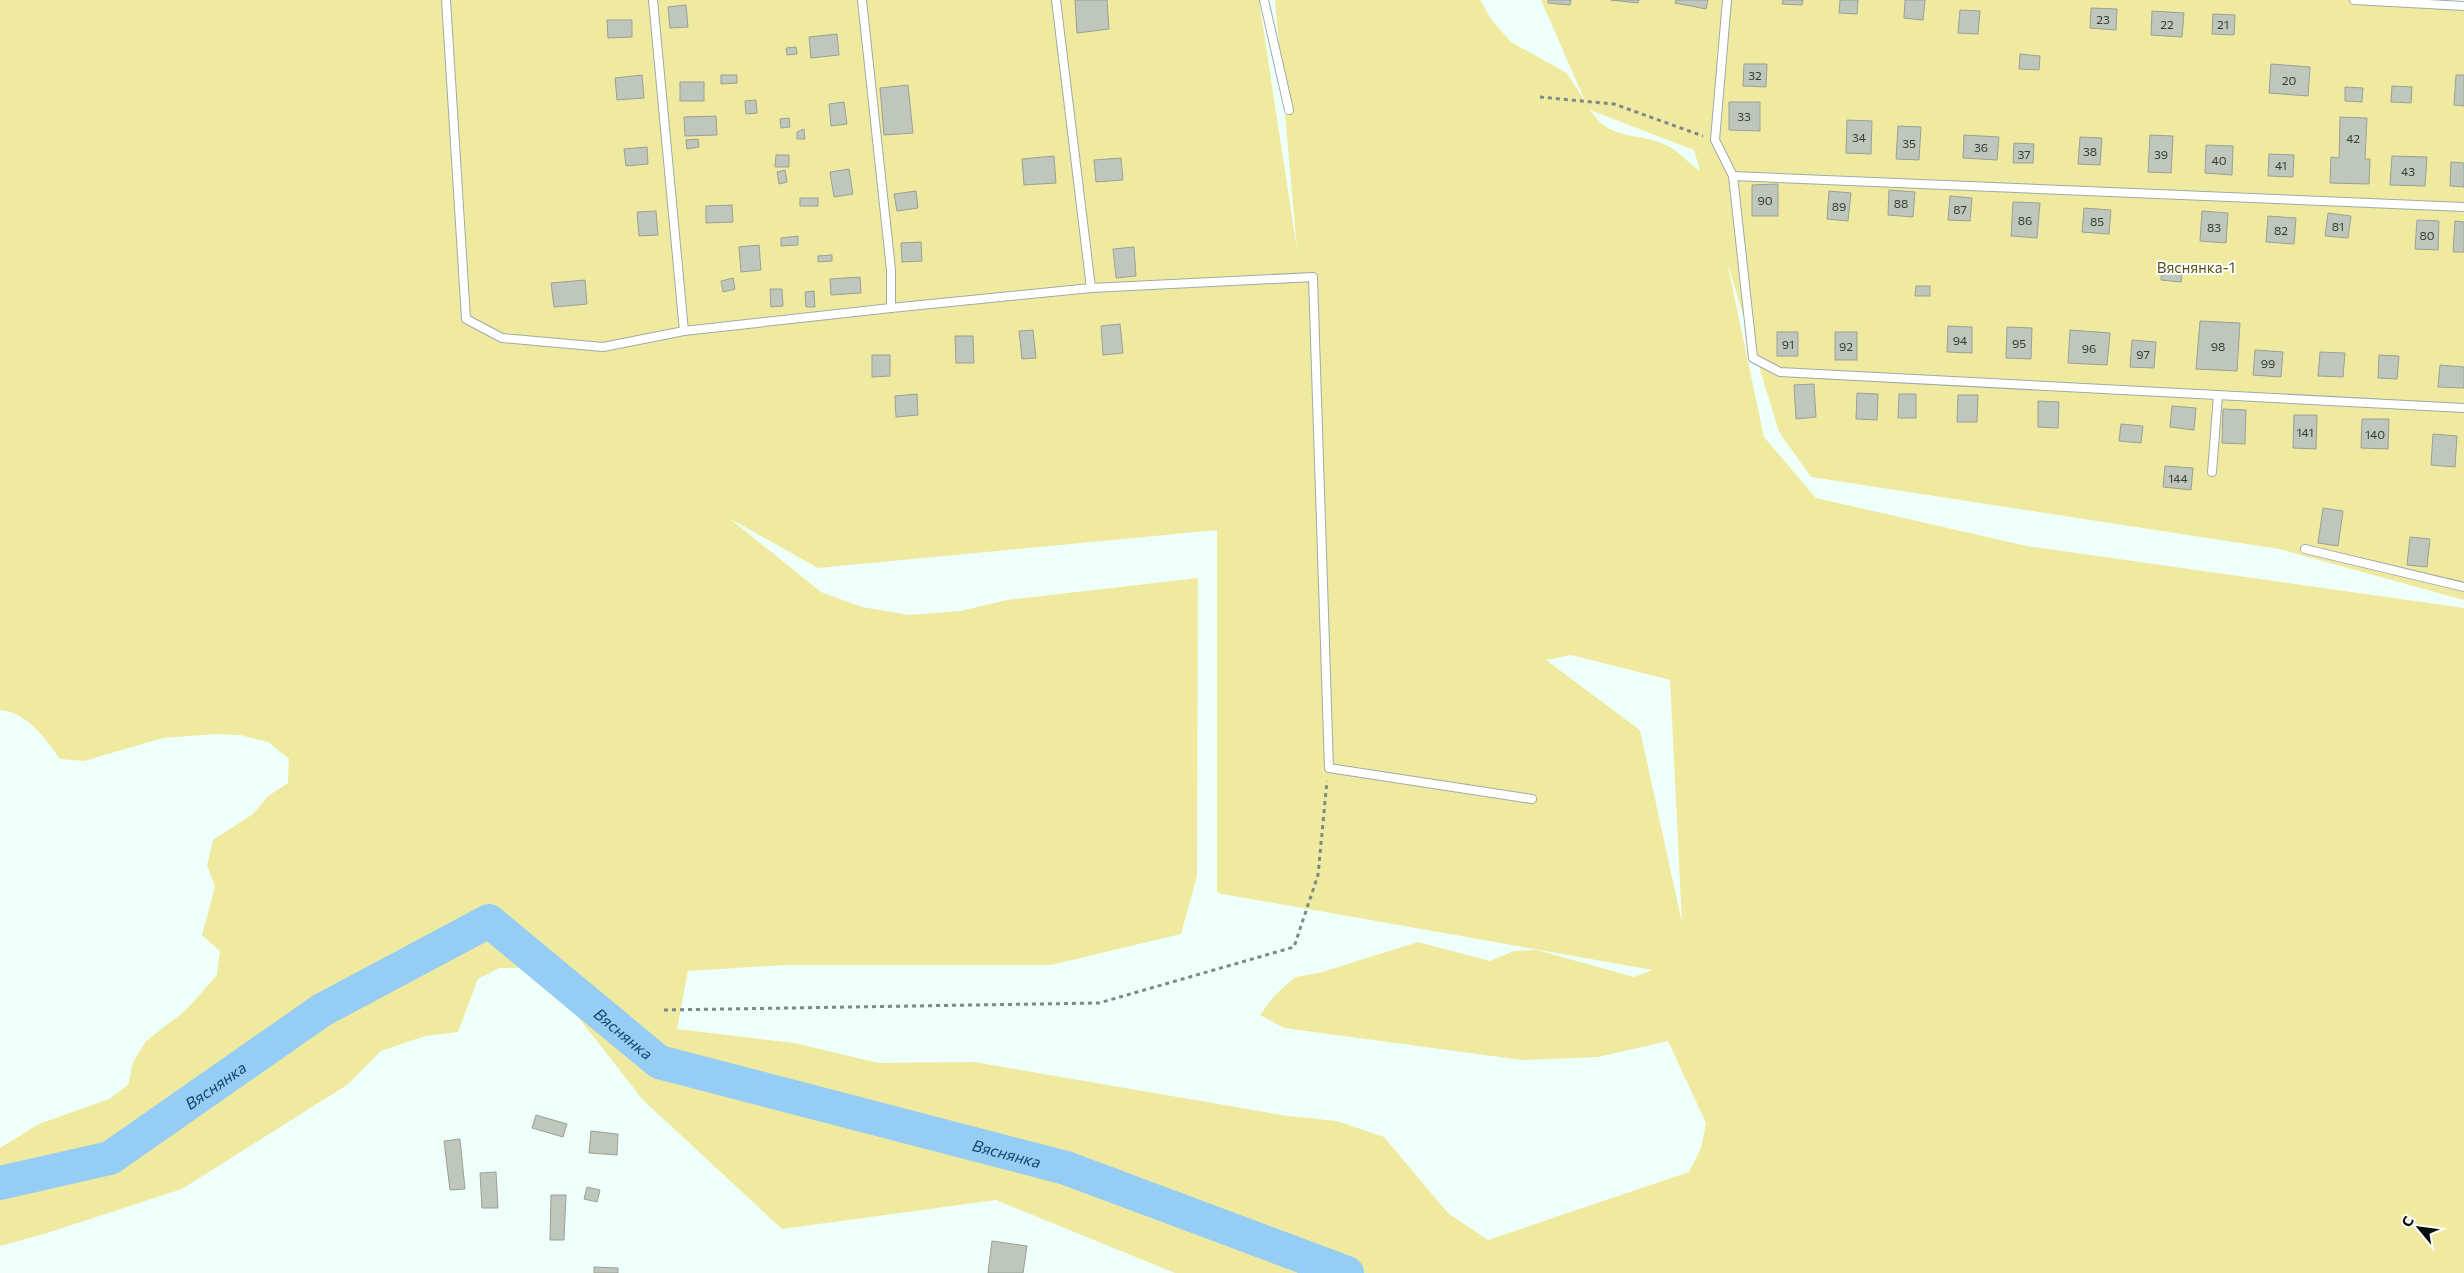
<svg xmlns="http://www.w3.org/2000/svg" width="2464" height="1273" viewBox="0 0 2464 1273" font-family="Commissioner,sans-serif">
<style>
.green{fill:#f0eaa0;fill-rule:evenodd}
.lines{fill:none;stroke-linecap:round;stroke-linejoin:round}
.river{stroke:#95cdf4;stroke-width:34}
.building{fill:#bfc7bc;stroke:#99a196}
.lane-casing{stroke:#9daca6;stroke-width:10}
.path{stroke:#7e8884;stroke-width:3;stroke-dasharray:4 4;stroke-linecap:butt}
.lane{stroke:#fff;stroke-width:8}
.labels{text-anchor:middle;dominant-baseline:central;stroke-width:4;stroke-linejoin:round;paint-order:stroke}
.number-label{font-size:12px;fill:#363c38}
.park-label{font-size:15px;fill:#59551a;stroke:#fff}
.water-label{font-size:16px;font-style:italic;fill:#13496a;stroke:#fff}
</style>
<rect width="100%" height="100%" fill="#effff9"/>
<path class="green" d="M0,0H1259L1297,250L1275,0H1480L1491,19L1511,42L1567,73L1586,103L1541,0H2355L2464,5V600L2279,549L1811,477L1779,432L1727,262L1764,437L1816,498L2027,546L2464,608V1273H1175L996,1200L782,1229L643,1100L546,976L524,968H499L478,979L458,1032L425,1036L381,1051L347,1085L182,1189L44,1234L0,1246V1148L39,1124L109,1099L128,1085L133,1062L146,1041L186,1010L217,975L220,951L202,935L215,887L207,865L213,840L253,814L268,796L288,783L289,759L268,742L240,735L215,734L163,738L84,761L60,759C46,739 27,712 0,710ZM1590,110L1694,150L1700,171C1689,164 1678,150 1666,145C1637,132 1610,141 1590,110ZM729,518L818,568L1217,530V893L1653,970L1634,977L1537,950L1514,951L1490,961L1418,942L1319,973L1295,977L1275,995L1260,1015L1284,1028L1522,1060L1598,1057L1668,1041L1706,1123L1701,1148L1689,1172L1488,1240L1448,1213L1384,1137L1337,1121L1288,1116L974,1062L879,1063L794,1043L677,1029L688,971L786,965H1051L1181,934L1197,876L1198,578L1007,600L960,611L909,615L862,607L821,592ZM1571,655L1670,680L1682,923L1640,730L1546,660Z"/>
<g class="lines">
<path class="river" id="s1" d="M0,1183L110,1158L322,1010L489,921L659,1062L1066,1168L1347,1273"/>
</g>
<g class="building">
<polygon points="1075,0 1107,0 1109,29 1077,33"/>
<polygon points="1548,0 1571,0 1570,5 1548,3"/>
<polygon points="1611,0 1639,0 1638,3"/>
<polygon points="1676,0 1708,0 1706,9 1675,3"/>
<polygon points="1783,0 1803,0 1802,5 1782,4"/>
<polygon points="1840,0 1858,0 1857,14 1839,13"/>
<polygon points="1905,0 1925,0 1923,20 1904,18"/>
<polygon points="686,5 688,27 670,28 668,7"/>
<polygon points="2091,8 2117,9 2116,30 2090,28"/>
<polygon points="1960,10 1980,11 1978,34 1958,33"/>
<polygon points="2152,11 2184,13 2182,37 2151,35"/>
<polygon points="2213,14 2235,15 2234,35 2212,34"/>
<polygon points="607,20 632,20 632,37 608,38"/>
<polygon points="837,34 839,55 811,58 809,37"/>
<polygon points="796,47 797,54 787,55 786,48"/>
<polygon points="2020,54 2040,56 2039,70 2019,69"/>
<polygon points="1744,64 1767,64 1766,87 1743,86"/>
<polygon points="2271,64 2310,67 2308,96 2269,93"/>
<polygon points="642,75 644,98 617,100 615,78"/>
<polygon points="721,75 737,75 737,83 721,84"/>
<polygon points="2456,75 2464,75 2464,106 2454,105"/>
<rect x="680" y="82" width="24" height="19"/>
<polygon points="908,85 913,133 884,135 880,88"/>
<polygon points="2392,86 2412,87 2411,103 2391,102"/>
<polygon points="2345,87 2363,88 2362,102 2345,101"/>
<polygon points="756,100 757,113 746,114 745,101"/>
<polygon points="844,102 847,124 831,126 829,104"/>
<polygon points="1729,102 1760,102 1760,131 1729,130"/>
<polygon points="716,116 717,135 685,136 684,117"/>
<polygon points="2340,117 2367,118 2365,159 2370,159 2369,184 2330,183 2331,157 2339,158"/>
<polygon points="789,118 790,127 781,128 780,119"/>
<polygon points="1847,120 1872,121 1871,154 1846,153"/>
<polygon points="1898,126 1921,127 1919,160 1896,159"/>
<polygon points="804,129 805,139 797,139 797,132"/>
<polygon points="1964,135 1999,137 1997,160 1963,158"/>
<polygon points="2150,135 2173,136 2171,173 2148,172"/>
<polygon points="2080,137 2102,138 2100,165 2078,164"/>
<polygon points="698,139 699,147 687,149 686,140"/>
<polygon points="2014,143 2034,144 2033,163 2013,163"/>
<polygon points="2206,145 2233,146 2232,175 2205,173"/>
<polygon points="647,147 648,164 626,166 624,149"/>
<polygon points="2269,154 2294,155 2293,177 2268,176"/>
<polygon points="776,155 789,155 789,167 775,167"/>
<polygon points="1054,156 1056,183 1024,185 1022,159"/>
<polygon points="2392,156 2427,157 2425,186 2390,185"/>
<polygon points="1121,158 1123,180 1096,182 1094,160"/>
<polygon points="2451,162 2464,163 2464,187 2450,186"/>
<polygon points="849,169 853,194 834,197 830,172"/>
<polygon points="785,170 787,182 779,184 777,172"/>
<polygon points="1778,184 1778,216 1752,216 1752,185"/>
<polygon points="1889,190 1915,192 1913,217 1888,215"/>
<polygon points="916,191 918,208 897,211 894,194"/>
<polygon points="1829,191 1851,193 1848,221 1827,219"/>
<polygon points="1950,196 1972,198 1970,221 1948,220"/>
<rect x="800" y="198" width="18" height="8"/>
<polygon points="2013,202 2040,203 2037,238 2011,236"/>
<polygon points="732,205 733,222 706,223 706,206"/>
<polygon points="2084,208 2111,210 2109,234 2082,232"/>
<polygon points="656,211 658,235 639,236 637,212"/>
<polygon points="2202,211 2228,213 2226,243 2200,241"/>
<polygon points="2328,213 2351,216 2348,238 2325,236"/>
<polygon points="2268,216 2296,218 2294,244 2266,242"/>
<polygon points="2417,220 2439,221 2438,250 2415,249"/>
<polygon points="2455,221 2464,222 2464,252 2453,252"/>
<polygon points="798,236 798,245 781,246 781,238"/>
<polygon points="921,242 922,261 902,262 901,243"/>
<polygon points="759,245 761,270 741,272 739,247"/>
<polygon points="1134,247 1136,276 1116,278 1113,249"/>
<polygon points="832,255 832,261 818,262 818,256"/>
<polygon points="2162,268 2182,269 2181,282 2161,280"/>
<polygon points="860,277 861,293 831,295 830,279"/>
<polygon points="733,278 735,289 723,292 721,281"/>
<polygon points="585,280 587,304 554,307 551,283"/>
<polygon points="1916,286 1930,286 1930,296 1915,296"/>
<polygon points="770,289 782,289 783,306 771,307"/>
<polygon points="814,291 815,307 806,307 805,292"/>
<polygon points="2200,321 2240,323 2237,371 2196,369"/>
<polygon points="1120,324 1123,353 1103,355 1101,326"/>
<polygon points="1948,326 1972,327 1972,353 1947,352"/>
<polygon points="2007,327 2032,328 2031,359 2006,358"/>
<polygon points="1033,330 1036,358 1022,359 1019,331"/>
<polygon points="2070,330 2110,333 2107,365 2068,363"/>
<rect x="1777" y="332" width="21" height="24"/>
<rect x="1835" y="332" width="22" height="28"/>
<polygon points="955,336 973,336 974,363 956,363"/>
<polygon points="2132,340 2156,342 2154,368 2130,367"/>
<polygon points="2255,350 2283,352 2281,377 2253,375"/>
<polygon points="2320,352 2345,353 2343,377 2318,376"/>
<polygon points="872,355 890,355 890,376 872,377"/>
<polygon points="2379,355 2399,356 2397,379 2378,378"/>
<polygon points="2440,365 2464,367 2464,388 2438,387"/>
<polygon points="1814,384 1816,417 1796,419 1794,385"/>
<polygon points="1857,393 1878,394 1877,420 1856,419"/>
<polygon points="917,394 918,415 896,417 895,396"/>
<polygon points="1899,394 1916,394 1916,418 1898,418"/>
<polygon points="1958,395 1978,395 1977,422 1957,422"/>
<polygon points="2038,401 2059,402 2058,428 2038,427"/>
<polygon points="2172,406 2196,408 2194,430 2170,427"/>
<polygon points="2223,409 2246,410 2245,444 2222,443"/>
<polygon points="2294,415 2317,415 2316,449 2293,448"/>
<polygon points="2362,419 2389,419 2388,449 2361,448"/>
<polygon points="2121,424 2143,426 2141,443 2119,441"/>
<polygon points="2433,434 2457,436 2455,467 2431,465"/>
<polygon points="2165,466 2193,468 2191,490 2163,487"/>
<polygon points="2323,508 2343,511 2338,546 2318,543"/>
<polygon points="2410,537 2430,539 2427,567 2407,565"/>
<polygon points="536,1115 567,1124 563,1137 532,1128"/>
<polygon points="591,1131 618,1134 617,1155 589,1153"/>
<polygon points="460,1139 465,1189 450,1190 444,1141"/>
<polygon points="496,1172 498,1208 482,1208 480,1173"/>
<polygon points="587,1187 600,1190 597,1202 584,1199"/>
<polygon points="551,1195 566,1195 564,1240 550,1240"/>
<polygon points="992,1241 1027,1246 1023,1273 988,1273"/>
<polygon points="594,1267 618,1268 618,1273 594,1273"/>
</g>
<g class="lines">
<defs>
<g id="lane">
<polyline points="446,0 466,319 502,338 603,347 684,331 891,308 1091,288 1313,277 1329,768 1532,799"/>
<polyline points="653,0 684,331"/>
<polyline points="862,0 891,270 891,308"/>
<polyline points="1056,0 1091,288"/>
<polyline points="1264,0 1289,110"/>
<polyline points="1727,0 1715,140 1733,176 1753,358 1780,372 2464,408"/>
<polyline points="2354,0 2464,6"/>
<polyline points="1733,176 2464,207"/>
<polyline points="2212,472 2218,395"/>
<polyline points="2305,549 2464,587"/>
</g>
</defs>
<use href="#lane" class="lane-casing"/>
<g class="path">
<polyline points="1540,97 1614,104 1703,136"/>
<polyline points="664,1010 1099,1003 1294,947 1318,875 1327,781"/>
</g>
<use href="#lane" class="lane"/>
</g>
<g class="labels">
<g class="number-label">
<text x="2103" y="19">23</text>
<text x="2167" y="24">22</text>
<text x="2223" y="24">21</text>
<text x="1755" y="75">32</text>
<text x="2289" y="80">20</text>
<text x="1744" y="116">33</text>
<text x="1859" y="137">34</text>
<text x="2353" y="138">42</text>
<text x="1909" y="143">35</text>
<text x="1981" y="147">36</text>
<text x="2090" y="151">38</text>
<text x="2024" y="154">37</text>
<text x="2161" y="154">39</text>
<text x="2219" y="160">40</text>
<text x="2281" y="165">41</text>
<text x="2408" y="171">43</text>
<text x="1765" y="200">90</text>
<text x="1901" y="203">88</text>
<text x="1839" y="206">89</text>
<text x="1960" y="209">87</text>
<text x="2025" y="220">86</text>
<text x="2097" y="221">85</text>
<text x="2338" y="226">81</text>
<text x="2214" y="227">83</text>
<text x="2281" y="230">82</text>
<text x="2427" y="235">80</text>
<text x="1960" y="340">94</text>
<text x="2019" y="343">95</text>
<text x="1788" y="344">91</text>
<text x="1846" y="346">92</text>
<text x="2218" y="346">98</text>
<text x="2089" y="348">96</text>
<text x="2143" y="354">97</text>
<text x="2268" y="363">99</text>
<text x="2305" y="432">141</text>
<text x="2375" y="434">140</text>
<text x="2178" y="478">144</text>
</g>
<g class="park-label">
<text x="2196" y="267">Вяснянка-1</text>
</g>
<g class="water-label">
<text stroke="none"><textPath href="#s1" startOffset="736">Вяснянка</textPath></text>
<text stroke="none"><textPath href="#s1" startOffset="241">Вяснянка</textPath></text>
<text stroke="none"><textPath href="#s1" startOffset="1141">Вяснянка</textPath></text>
</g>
</g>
<g transform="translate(2419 1228) rotate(299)" stroke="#ffffff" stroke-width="4" paint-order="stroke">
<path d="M0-4L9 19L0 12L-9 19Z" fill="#090e0c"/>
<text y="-8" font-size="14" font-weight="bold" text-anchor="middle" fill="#090e0c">С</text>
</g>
</svg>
